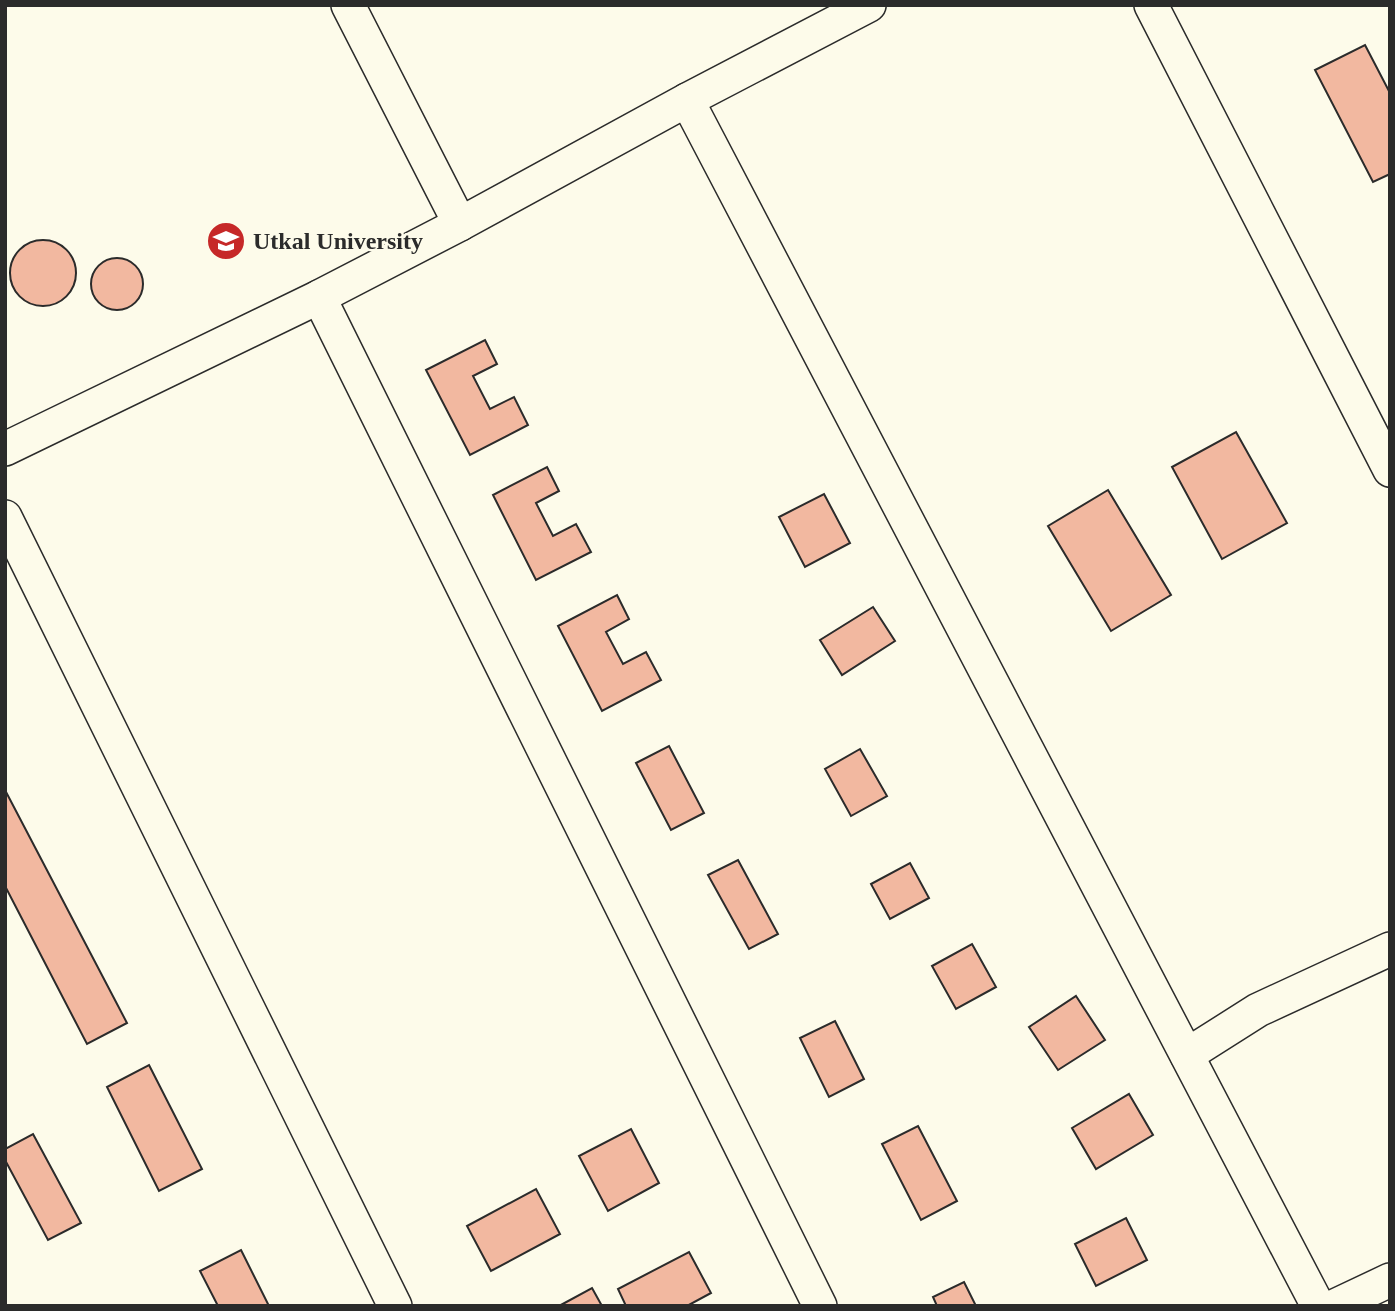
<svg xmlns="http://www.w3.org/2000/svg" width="1395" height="1311" viewBox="0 0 1395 1311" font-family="'Times New Roman',serif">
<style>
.building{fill:#f2b8a0;stroke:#2b2b2b;stroke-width:2}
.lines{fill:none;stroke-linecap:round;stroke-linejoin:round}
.minor-casing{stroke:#2b2b2b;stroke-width:36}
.minor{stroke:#fdfbea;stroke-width:33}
.labels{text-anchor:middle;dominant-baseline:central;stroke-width:5;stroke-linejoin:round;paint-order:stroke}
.poi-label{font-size:24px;font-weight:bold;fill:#2b2b2b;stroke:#fdfbea;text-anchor:start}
</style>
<rect width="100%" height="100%" fill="#fdfbea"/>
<g class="building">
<polygon points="1365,45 1390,93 1390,174 1373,182 1315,70"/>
<circle cx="43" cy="273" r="33"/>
<circle cx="117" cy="284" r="26"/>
<polygon points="485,340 497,364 473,376 490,409 514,397 528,425 470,455 426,370"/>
<polygon points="1236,432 1287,523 1222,559 1172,467"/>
<polygon points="547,467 559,491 536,503 553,536 576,524 591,552 536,580 493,495"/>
<polygon points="1108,490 1171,595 1111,631 1048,526"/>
<polygon points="824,494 850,543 805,567 779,517"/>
<polygon points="617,595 629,619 606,632 623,664 646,652 661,680 602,711 558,626"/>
<polygon points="873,607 895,641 842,675 820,640"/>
<polygon points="669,746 704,813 671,830 636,763"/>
<polygon points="860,749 887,796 851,816 825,769"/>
<polygon points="5,790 127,1023 87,1044 5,886"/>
<polygon points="738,860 778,934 749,949 708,875"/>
<polygon points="910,863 929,898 890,919 871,884"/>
<polygon points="972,944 996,987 956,1009 932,966"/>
<polygon points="1076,996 1105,1040 1058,1070 1029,1027"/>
<polygon points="835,1021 864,1079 829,1097 800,1038"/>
<polygon points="149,1065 202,1169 159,1191 107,1087"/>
<polygon points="1129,1094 1153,1135 1096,1169 1072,1128"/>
<polygon points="918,1126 957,1201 921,1220 882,1144"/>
<polygon points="631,1129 659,1183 608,1211 579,1156"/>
<polygon points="33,1134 81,1223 48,1240 5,1160 5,1149"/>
<polygon points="536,1189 560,1234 491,1271 467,1226"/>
<polygon points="1126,1218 1147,1260 1096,1286 1075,1244"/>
<polygon points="241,1250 269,1306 218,1306 200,1271"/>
<polygon points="689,1252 711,1293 687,1306 626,1306 618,1289"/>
<polygon points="964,1282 976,1306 937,1306 933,1297"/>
<polygon points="592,1288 602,1306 559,1306"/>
</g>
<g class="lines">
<defs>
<g id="minor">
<polyline points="348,5 460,224"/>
<polyline points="1151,5 1390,470"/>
<polyline points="687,100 1318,1306"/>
<polyline points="319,297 820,1306"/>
<polyline points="5,449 319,297 460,224 687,100 869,5"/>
<polyline points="5,517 395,1306"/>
<polyline points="1187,1055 1258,1010 1390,949"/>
<polyline points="1335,1306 1390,1280"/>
</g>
</defs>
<use href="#minor" class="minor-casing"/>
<use href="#minor" class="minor"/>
</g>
<defs>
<symbol id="university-disc" viewBox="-11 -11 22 22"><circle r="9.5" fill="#c62828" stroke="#fdfbea"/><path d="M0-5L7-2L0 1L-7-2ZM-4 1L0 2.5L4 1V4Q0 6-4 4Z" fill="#fff"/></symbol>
</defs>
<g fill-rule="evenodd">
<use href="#university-disc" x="204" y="219" width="44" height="44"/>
</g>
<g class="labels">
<g class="poi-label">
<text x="253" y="241">Utkal University</text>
</g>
</g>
<rect width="1395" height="1311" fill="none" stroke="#2b2b2b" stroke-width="14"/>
</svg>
